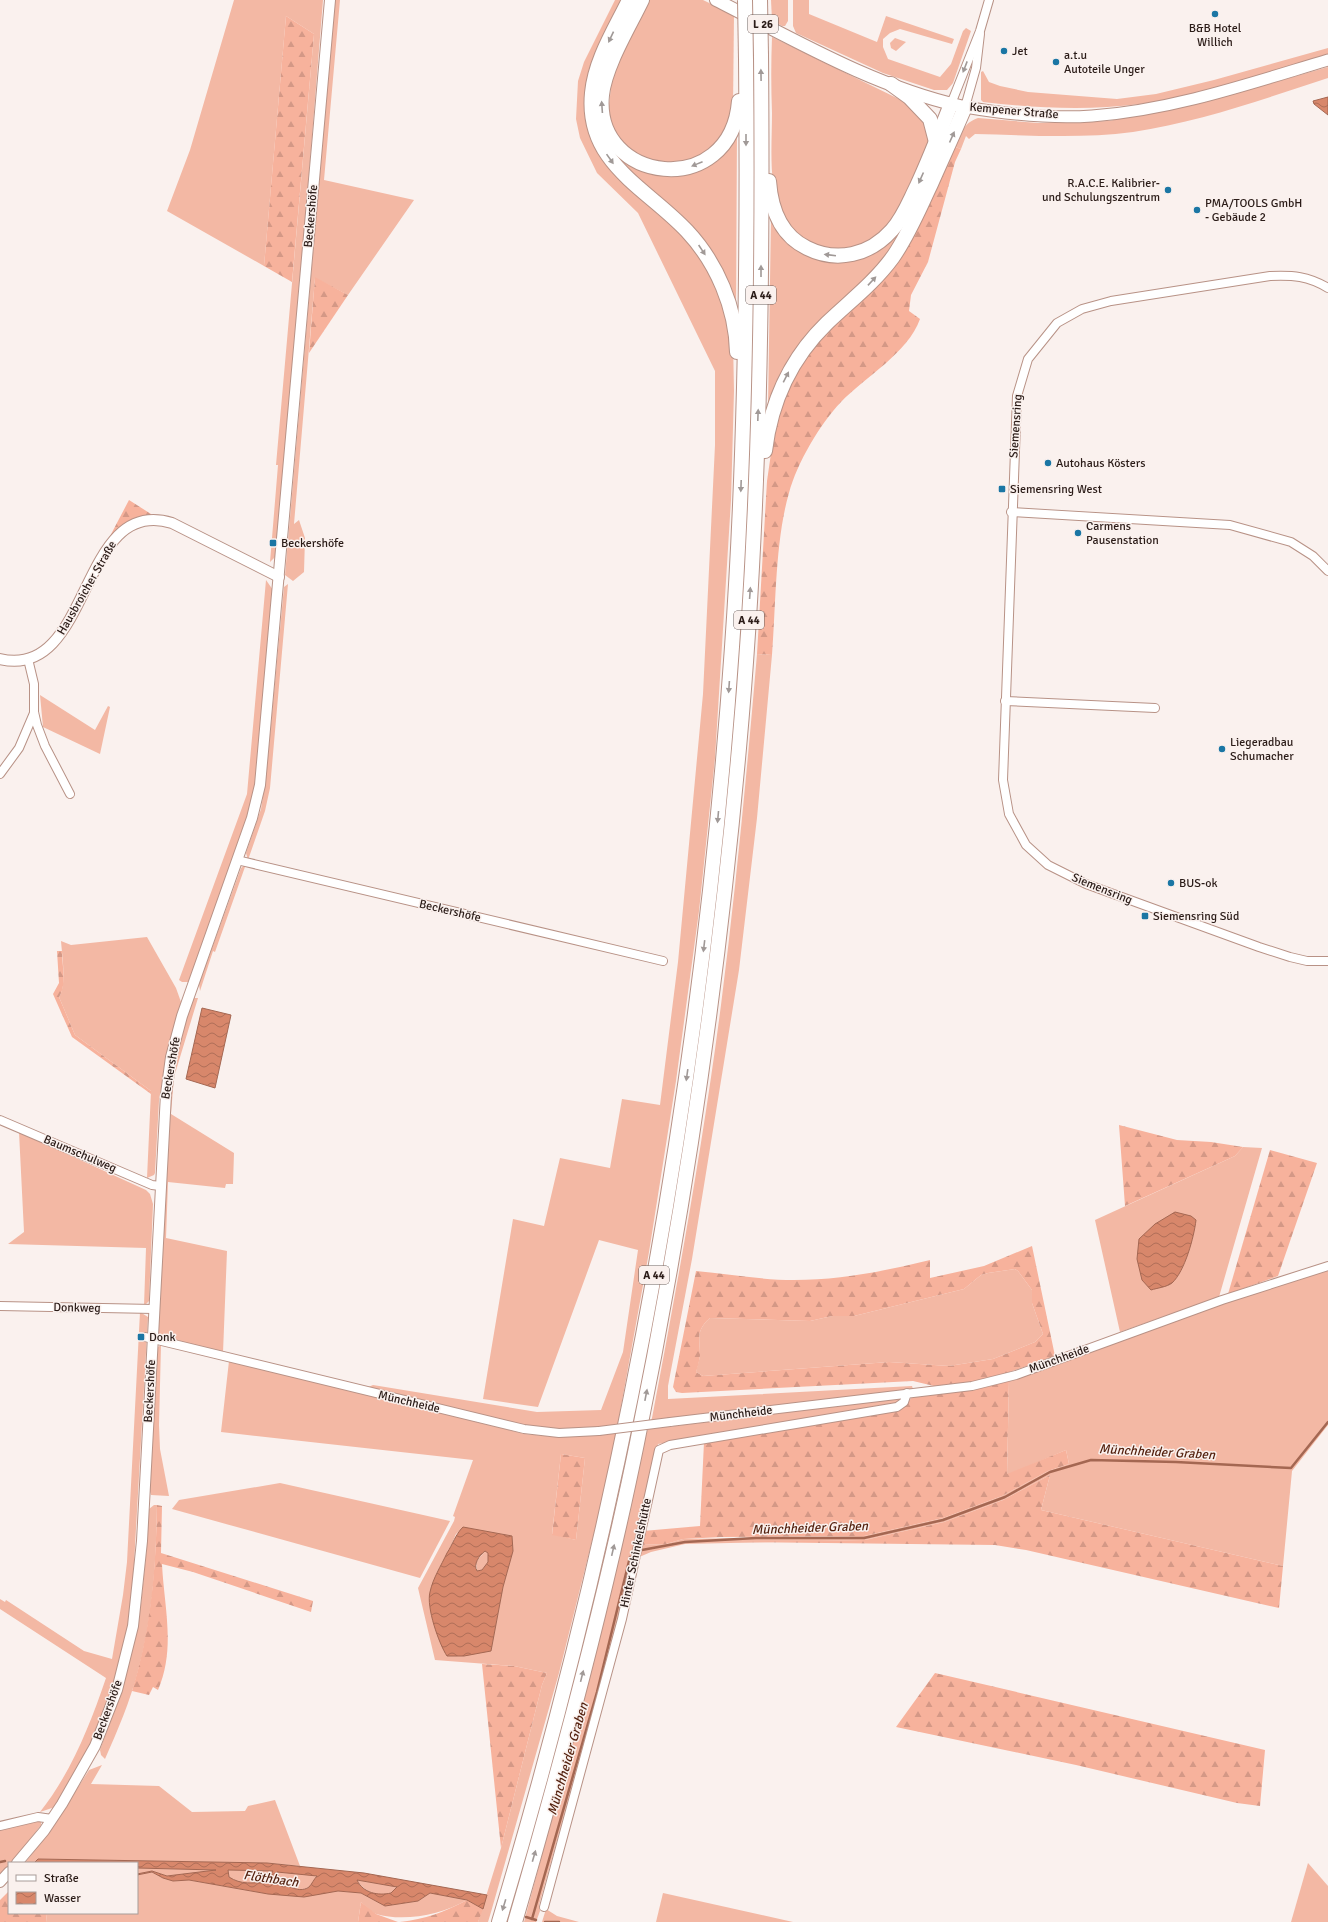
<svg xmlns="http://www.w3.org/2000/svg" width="1328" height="1922" viewBox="0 0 1328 1922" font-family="Signika,sans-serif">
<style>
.grass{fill:#f3b8a4;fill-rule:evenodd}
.forest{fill:url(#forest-firs);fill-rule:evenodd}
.water{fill:url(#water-waves);stroke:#a46752;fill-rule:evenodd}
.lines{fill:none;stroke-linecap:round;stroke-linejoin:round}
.stream{stroke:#a46752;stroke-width:2.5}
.minor-casing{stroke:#b89286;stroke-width:10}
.tertiary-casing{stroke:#b89286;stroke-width:12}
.secondary-casing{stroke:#b89286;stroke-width:13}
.primary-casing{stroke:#b89286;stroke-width:14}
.motorway-casing{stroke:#b89286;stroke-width:16}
.minor{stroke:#fff;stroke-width:8}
.tertiary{stroke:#fff;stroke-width:10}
.secondary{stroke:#fff;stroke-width:11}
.primary{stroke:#fff;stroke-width:12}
.motorway{stroke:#fff;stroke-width:14}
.minor-bridge-casing{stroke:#b89286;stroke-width:10;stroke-linecap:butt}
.motorway-bridge-casing{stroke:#b89286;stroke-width:16;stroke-linecap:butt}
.minor-bridge{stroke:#fff;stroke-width:8}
.motorway-bridge{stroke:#fff;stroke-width:14}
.oneway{fill:#a09997}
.poi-dot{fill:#1a76a4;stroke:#faf1ee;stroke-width:1.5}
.labels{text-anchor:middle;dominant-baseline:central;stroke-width:3;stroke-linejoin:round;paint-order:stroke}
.shield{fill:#faf1ee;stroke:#695c58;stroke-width:1}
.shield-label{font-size:11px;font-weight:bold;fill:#2b1c18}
.poi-label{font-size:12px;fill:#2b1c18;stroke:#faf1ee;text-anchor:start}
.street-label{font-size:12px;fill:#2b1c18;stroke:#faf1ee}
.water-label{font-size:13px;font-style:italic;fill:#531f0c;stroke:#faf1ee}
</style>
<defs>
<pattern id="forest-firs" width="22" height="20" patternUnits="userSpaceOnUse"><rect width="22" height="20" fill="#f7b29c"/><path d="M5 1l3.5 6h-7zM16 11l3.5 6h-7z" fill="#d49886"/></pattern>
<pattern id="water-waves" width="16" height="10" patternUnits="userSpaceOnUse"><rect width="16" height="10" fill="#d8876b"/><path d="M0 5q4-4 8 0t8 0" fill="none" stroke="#af6e57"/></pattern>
</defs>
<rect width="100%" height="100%" fill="#faf1ee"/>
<g class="grass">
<polygon points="234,0 323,0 279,548 276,556 270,562 278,465 276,465 314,34 286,16 264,266 167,211 190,150"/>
<polygon points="335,0 340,0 324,180 414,200 348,295 315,278 294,524 299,520 305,538 304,572 293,581 285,575"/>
<path d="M615,0H622L594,143L609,168L682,233L704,261L717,287L733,341L734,391L731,500L715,758L699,911L676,1081L649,1252L609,1473L559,1673L491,1912L488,1922H478L501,1848L542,1685L547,1673L514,1666L435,1660L418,1588L454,1521L455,1517L453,1516L473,1460L221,1432L229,1361L525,1434L557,1437L596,1435L598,1427L552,1429L524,1426L366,1388L373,1385L537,1412L601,1410L623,1352L638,1250L599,1240L538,1407L483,1399L513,1219L544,1226L560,1158L610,1168L622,1099L660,1105L678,962L703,694L715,445V371L638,213L597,173L580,138L576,119L578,81L584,62ZM561,1454L585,1458L576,1540L552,1534ZM463,1528L512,1536L513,1551L503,1587L491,1651L450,1548L456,1534Z"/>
<polygon points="646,0 703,0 734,15 733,107 720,141 711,150 681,164 647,160 618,142 608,115 612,77"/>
<polygon points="771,0 788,0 788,21 785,26 782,26 772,20"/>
<polygon points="793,0 809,0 809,14 877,42 886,16 954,39 952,44 900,29 890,33 883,39 883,47 888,59 940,77 951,64 963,31 966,28 971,31 953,83 947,90 934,90 883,73 796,33 793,26"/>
<path d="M772,37L903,101L921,113L931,135C913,184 886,266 820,247C805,243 787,230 781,215C768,183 772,146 772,113C771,87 771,62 772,37Z"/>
<polygon points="895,38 906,42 896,51 891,48 890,43"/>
<path d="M1328,48V56C1267,73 1204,96 1140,104C1086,111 1036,108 983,102L981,100V72L983,71L989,82L1000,86L1028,92L1117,99L1156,94L1214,80Z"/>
<path d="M1328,67V78C1264,99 1199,122 1133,132C1081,139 1027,135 975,134L969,139L966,136L961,149L955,147C961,134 963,123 978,118L1038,123L1108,121L1168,110L1222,97Z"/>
<polygon points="598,98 620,153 689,170 737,128 736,315 714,263 627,175 595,117"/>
<polygon points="939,154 887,259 768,407 771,218 804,250 872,250"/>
<polygon points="266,580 273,590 255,787 249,815 189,982 182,982 179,980 247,794"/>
<polygon points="288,584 270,788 265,811 248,860 246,853 261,809 266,777 284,587"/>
<path d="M757,654L772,655L757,818L739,970L692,1259L668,1386V1399L912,1386L913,1389L668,1419L667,1427L901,1398L899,1404L658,1444L624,1599L539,1905L540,1911L536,1922H524C553,1813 583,1704 610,1594C624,1537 631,1473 652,1418C678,1281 703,1144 721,1005C736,888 747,771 757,654Z"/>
<polygon points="40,695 95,730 108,706 110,707 100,754 43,727"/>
<polygon points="246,864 215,952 213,951 200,991 199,984 241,868"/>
<path d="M147,937L176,988L181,1002L165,1064L159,1101L155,1173L154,1175L147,1178L151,1091L75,1035L59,997C67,985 62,955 61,941L71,945Z"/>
<polygon points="194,998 198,998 174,1077 171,1114 234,1153 233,1184 226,1184 225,1188 168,1182 166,1238 227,1251 223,1353 162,1338 157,1333 167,1115 172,1076 186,1019"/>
<polygon points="19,1132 146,1190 150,1194 153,1204 149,1301 144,1306 146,1248 8,1244 24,1232"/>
<polygon points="1243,1147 1262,1148 1219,1297 1120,1332 1095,1220 1235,1156"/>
<path d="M1015,1269L1018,1271L1032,1290V1303L1043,1334L1035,1342L993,1359L949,1366L889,1362L703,1376L696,1372C697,1367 699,1361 700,1356C700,1339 695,1331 710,1318L810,1321L832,1316H854L964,1289L981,1275L988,1273Z"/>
<polygon points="1328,1270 1328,1425 1292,1471 1283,1566 1041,1510 1050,1475 1003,1500 944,1522 865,1540 685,1544 651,1552 637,1558 640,1545 666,1544 683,1539 864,1536 943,1518 1002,1496 1048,1471 1069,1464 1066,1450 1007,1475 1009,1380 1281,1283"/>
<path d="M140,1312L148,1317L132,1599L127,1633L115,1682L91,1746L55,1807L40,1812C71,1773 90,1725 106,1678L0,1609V1599L5,1602L6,1600L84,1651L112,1659L123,1595L127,1562Z"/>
<polygon points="161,1345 159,1425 160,1449 169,1496 151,1495 149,1488 155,1349"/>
<polygon points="280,1483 450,1521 420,1578 172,1509 179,1500"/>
<path d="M154,1505H157C156,1561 153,1616 138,1671C130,1701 118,1730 105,1759L101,1755L100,1750L123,1686L135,1636L141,1604L147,1546L146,1517L149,1509Z"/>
<polygon points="485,1551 488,1552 488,1562 482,1570 477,1571 476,1562"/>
<polygon points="102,1765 91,1784 159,1786 192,1812 245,1811 248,1806 275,1800 300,1866 267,1863 38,1859 34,1863 25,1863 56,1822 89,1770"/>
<polygon points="34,1820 41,1821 41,1825 12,1863 9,1863 9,1866 0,1877 0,1829"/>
<polygon points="1308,1863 1328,1886 1328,1922 1291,1922"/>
<polygon points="137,1868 220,1870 167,1876 152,1871 138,1874"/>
<path d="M228,1870L273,1871L267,1882C253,1883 241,1885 229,1877Z"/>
<path d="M152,1872L163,1878L173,1881L189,1880L268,1894L338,1891L361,1893L385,1906L418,1901L430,1893L467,1900C441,1915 404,1922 376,1914C370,1911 366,1906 361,1902L358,1922H46L47,1913H137V1875Z"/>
<path d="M277,1872L317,1875C315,1879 313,1884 310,1886C298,1896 280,1883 277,1872Z"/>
<path d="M357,1880L397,1887L391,1893C378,1897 364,1892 357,1880Z"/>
<polygon points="663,1893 793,1922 656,1922"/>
<polygon points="546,1909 557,1916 579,1922 542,1922"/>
</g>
<g class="forest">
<polygon points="286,16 314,34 292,282 264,266"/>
<path d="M955,147L961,149L955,162L928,262L911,295L909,311L920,319C908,353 865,377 841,402C820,424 797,463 789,493C775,541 776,605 772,655L757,654L767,481L778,405L804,355L903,254L926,211Z"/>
<polygon points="315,277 348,295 309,353"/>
<path d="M129,500L151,514V516C132,518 120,526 108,540Z"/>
<path d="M57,951H62C62,965 67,985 59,997L75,1035L151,1091V1094L72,1037L53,994L59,983Z"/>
<polygon points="1119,1125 1177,1140 1211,1142 1243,1147 1235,1156 1125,1206"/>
<polygon points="1270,1150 1317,1163 1278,1276 1228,1294"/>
<path d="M1032,1246L1055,1356L987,1380L934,1386L913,1381L682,1393L676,1392L673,1387L696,1271C728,1274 762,1280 794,1280C841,1280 885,1271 930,1260V1278L984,1266ZM1015,1269L1018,1271L1032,1290V1303L1043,1334L1035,1342L993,1359L949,1366L889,1362L703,1376L696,1372C698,1367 699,1361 700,1356C700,1339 695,1331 710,1318L810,1321L832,1316H854L964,1289L981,1275L988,1273Z"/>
<polygon points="1009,1380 1007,1474 1066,1450 1069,1464 1048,1471 1002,1496 943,1518 864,1536 721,1537 683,1539 666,1544 640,1545 643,1531 700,1526 704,1442 907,1403 913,1396 987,1387"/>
<polygon points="561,1454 585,1458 576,1540 552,1535"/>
<polygon points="1050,1475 1041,1510 1283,1566 1279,1608 1026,1550 995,1545 734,1542 865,1540 944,1522 1003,1500"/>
<path d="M157,1505L162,1506L161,1553L313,1601L311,1612L193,1572L162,1564C164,1607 176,1648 158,1690L153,1687L149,1695L132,1691C151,1630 156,1568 157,1505Z"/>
<polygon points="482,1664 514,1666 547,1673 542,1685 501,1848"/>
<polygon points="935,1673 1265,1750 1260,1806 1237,1803 1076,1765 896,1727"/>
<polygon points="9,1891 9,1913 47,1913 46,1922 0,1922 0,1900"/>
<path d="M467,1900L483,1909L478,1922H400C425,1919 445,1912 467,1900Z"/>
<polygon points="361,1902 376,1914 398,1922 358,1922"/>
</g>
<g class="water">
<polygon points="1328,97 1328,115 1314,104 1313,101"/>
<polygon points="202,1008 231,1015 215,1088 186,1079"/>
<path d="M1175,1212L1191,1216L1196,1220C1194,1237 1185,1271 1172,1283C1167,1287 1157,1288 1151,1290L1142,1280L1137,1259L1139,1239L1155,1224Z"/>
<path d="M463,1527L512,1536L513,1551L503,1587L491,1651L464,1656H447C439,1644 426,1607 430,1592C433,1578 441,1566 447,1553C453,1544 455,1535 463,1527ZM485,1551L488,1553V1562L482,1570L477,1571C473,1564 479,1556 485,1551Z"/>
<path d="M38,1859L267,1863L364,1873L487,1895L483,1909L467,1900L430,1893L418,1901L385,1906L361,1893L338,1891L304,1897L268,1894L189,1880L173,1881L163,1878L152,1872L137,1875V1874L152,1871L167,1876L216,1870L137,1868V1863H34ZM228,1870L273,1871L267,1882C253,1883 241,1885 229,1877ZM277,1872L317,1876C314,1879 312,1884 309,1887C298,1895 280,1883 277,1872ZM357,1880L397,1887L391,1893C378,1896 363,1893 357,1880Z"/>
</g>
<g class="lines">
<g class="stream">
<polyline points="642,1550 685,1542 756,1538 864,1538 943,1520 1005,1497 1050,1472 1091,1460 1176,1462 1291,1468 1328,1422"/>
<polyline points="0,1862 5,1861"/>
<polyline points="526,1917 536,1920"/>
<polyline points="532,1919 597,1692 630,1557"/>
<polyline points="545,1922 559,1922"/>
</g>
<defs>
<g id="minor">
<polyline points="951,104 980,31 989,0"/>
<polyline points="965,107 976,68 980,34"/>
<path d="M1328,288C1308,276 1293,275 1270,276L1111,301L1082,309L1057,323L1028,359L1017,396L1003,780L1009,814L1026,845L1048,865L1086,884L1259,947L1290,957L1307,961H1328"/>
<polyline points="1011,512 1230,525 1291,542 1313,556 1328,571"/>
<polyline points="28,659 34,684 34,712 37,725 45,746 70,794"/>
<polyline points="1005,701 1155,708"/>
<polyline points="0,774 19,748 34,713"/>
<polyline points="237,860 663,961"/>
<polyline points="0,1120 152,1185 160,1186"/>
<polyline points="0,1306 154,1309"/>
<polyline points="145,1337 524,1429 559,1433 599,1431"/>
<polyline points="670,1422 972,1386 1016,1375 1222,1300 1328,1266"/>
<polyline points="0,1826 38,1817 52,1819"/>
<polyline points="544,1907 622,1619 659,1450 670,1445 897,1407 904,1402 907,1393"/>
</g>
<g id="tertiary">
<path d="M0,659C93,681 78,494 172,523L279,577"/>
<polyline points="17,1863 44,1831 62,1804 95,1746 117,1690 133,1626 142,1541 166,1094 171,1057 182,1016 252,818 260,785 330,0"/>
<polyline points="0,1882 9,1872"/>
</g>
<path id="secondary" d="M965,107C1006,114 1051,119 1092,116C1173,110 1251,83 1328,60"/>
<path id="primary" d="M716,0C795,40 873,86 960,106"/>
<g id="motorway">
<path d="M629,0C615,29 595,60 592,93C585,163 647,188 687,231C717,263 736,308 737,352"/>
<path d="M642,0C629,27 605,66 602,95C593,184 731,201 739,101"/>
<polyline points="891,84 909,97 930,119 936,142"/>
<path d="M769,181C771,209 780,235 807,248C837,263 870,255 892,230C903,218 909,202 916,188C929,160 940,132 951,104"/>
<path d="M765,451C771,401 791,358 827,323C850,301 874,283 893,257C909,234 919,209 931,184C942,159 954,133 965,107"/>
<path d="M499,1922C624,1507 702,1079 732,647C746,451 748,255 746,59"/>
<path d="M515,1922C561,1764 604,1605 637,1443C684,1214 718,982 739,748C760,518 763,286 761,55"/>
</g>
</defs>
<use href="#minor" class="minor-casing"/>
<use href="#tertiary" class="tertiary-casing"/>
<use href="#secondary" class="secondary-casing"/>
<use href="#primary" class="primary-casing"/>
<use href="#motorway" class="motorway-casing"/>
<use href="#minor" class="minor"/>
<use href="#tertiary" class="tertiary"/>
<use href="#secondary" class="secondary"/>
<use href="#primary" class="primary"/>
<use href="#motorway" class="motorway"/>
<defs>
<polyline id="minor-bridge" points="599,1431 670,1422"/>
<g id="motorway-bridge">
<polyline points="745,0 746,59"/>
<polyline points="760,0 761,55"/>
</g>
</defs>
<use href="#minor-bridge" class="minor-bridge-casing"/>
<use href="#motorway-bridge" class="motorway-bridge-casing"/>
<use href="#minor-bridge" class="minor-bridge"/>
<use href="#motorway-bridge" class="motorway-bridge"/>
</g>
<defs><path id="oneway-solid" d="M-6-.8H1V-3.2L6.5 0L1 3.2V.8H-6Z"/></defs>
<g class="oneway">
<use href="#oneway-solid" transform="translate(611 37) rotate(115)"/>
<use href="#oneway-solid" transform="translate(965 67) rotate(111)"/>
<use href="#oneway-solid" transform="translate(761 75) rotate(-91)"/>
<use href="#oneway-solid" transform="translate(602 107) rotate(-94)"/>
<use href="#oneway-solid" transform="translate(952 137) rotate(-66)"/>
<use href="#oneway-solid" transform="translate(746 140) rotate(90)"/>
<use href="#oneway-solid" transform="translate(610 159) rotate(55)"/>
<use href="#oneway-solid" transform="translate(697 164) rotate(158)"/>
<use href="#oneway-solid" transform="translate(921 178) rotate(114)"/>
<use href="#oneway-solid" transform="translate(702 250) rotate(56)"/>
<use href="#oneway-solid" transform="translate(830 255) rotate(-173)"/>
<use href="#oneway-solid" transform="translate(761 271) rotate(-90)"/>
<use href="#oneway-solid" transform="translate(872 281) rotate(-47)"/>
<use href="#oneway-solid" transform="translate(786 377) rotate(-63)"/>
<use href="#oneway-solid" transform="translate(758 415) rotate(-88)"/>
<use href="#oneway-solid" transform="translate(741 486) rotate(92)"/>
<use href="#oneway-solid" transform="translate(750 593) rotate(-86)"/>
<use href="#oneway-solid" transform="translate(729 687) rotate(94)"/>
<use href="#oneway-solid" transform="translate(718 817) rotate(95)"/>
<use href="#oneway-solid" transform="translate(704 946) rotate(97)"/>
<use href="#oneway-solid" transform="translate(687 1075) rotate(98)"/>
<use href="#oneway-solid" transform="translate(646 1395) rotate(-79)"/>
<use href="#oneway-solid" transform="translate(613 1550) rotate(-77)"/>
<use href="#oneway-solid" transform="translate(582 1676) rotate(-76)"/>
<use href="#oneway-solid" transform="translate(534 1856) rotate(-74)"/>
<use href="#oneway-solid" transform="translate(504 1905) rotate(107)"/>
</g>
<g class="poi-dot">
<circle cx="1215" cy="14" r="4"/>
<circle cx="1004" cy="51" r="4"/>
<circle cx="1056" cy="62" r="4"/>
<circle cx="1168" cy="190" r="4"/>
<circle cx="1197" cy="210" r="4"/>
<circle cx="1048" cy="463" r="4"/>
<rect x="998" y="485" width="8" height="8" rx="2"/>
<circle cx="1078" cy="533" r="4"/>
<rect x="269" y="539" width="8" height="8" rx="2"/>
<circle cx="1222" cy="749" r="4"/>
<circle cx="1171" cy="883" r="4"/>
<rect x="1141" y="912" width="8" height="8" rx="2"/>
<rect x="137" y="1333" width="8" height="8" rx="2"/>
</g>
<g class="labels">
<g class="shield">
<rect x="748" y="15" width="30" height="18" rx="3"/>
<rect x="746" y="286" width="30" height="18" rx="3"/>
<rect x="734" y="611" width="30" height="18" rx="3"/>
<rect x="639" y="1266" width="30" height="18" rx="3"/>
</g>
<g class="shield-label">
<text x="763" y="24">L 26</text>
<text x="761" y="295">A 44</text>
<text x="749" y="620">A 44</text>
<text x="654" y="1275">A 44</text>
</g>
<g class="poi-label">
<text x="1215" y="28" text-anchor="middle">B&amp;B Hotel<tspan x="1215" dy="14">Willich</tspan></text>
<text x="1012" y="51">Jet</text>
<text x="1064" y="55">a.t.u<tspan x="1064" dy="14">Autoteile Unger</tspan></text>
<text x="1160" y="183" text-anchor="end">R.A.C.E. Kalibrier-<tspan x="1160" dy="14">und Schulungszentrum</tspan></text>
<text x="1205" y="203">PMA/TOOLS GmbH<tspan x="1205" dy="14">- Gebäude 2</tspan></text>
<text x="1056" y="463">Autohaus Kösters</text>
<text x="1010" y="489">Siemensring West</text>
<text x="1086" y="526">Carmens<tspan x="1086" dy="14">Pausenstation</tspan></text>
<text x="281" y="543">Beckershöfe</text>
<text x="1230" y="742">Liegeradbau<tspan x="1230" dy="14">Schumacher</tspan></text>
<text x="1179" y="883">BUS-ok</text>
<text x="1153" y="916">Siemensring Süd</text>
<text x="149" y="1337">Donk</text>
</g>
<g class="street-label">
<text transform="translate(1014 111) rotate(5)">Kempener Straße</text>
<text transform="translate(311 216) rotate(-85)">Beckershöfe</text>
<text transform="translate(1016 426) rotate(-86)">Siemensring</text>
<text transform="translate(87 588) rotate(-60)">Hausbroicher Straße</text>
<text transform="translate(1102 889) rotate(22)">Siemensring</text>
<text transform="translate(450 911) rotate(13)">Beckershöfe</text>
<text transform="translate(171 1068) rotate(-80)">Beckershöfe</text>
<text transform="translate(80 1154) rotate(23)">Baumschulweg</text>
<text transform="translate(77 1308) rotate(1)">Donkweg</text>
<text transform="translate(1059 1359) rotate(-20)">Münchheide</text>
<text transform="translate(150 1391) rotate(-87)">Beckershöfe</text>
<text transform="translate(409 1402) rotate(13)">Münchheide</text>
<text transform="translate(741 1414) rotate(-7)">Münchheide</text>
<text transform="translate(636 1553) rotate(-78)">Hinter Schinkelshütte</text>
<text transform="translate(108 1710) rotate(-70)">Beckershöfe</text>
</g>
<g class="water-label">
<text transform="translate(1157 1452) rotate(3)">Münchheider Graben</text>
<text transform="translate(810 1528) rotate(-2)">Münchheider Graben</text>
<text transform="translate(568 1759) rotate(-74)">Münchheider Graben</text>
<text transform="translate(271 1879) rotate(8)">Flöthbach</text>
</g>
</g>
<rect x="8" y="1862" width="130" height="52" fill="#faf1ee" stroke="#a79c98"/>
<rect x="16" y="1875" width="20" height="6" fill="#ffffff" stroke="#a79c98"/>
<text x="44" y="1882" font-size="12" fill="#2b1c18">Straße</text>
<rect x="16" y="1892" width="20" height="12" fill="url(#water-waves)" stroke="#a79c98"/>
<text x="44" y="1902" font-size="12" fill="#2b1c18">Wasser</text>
</svg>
